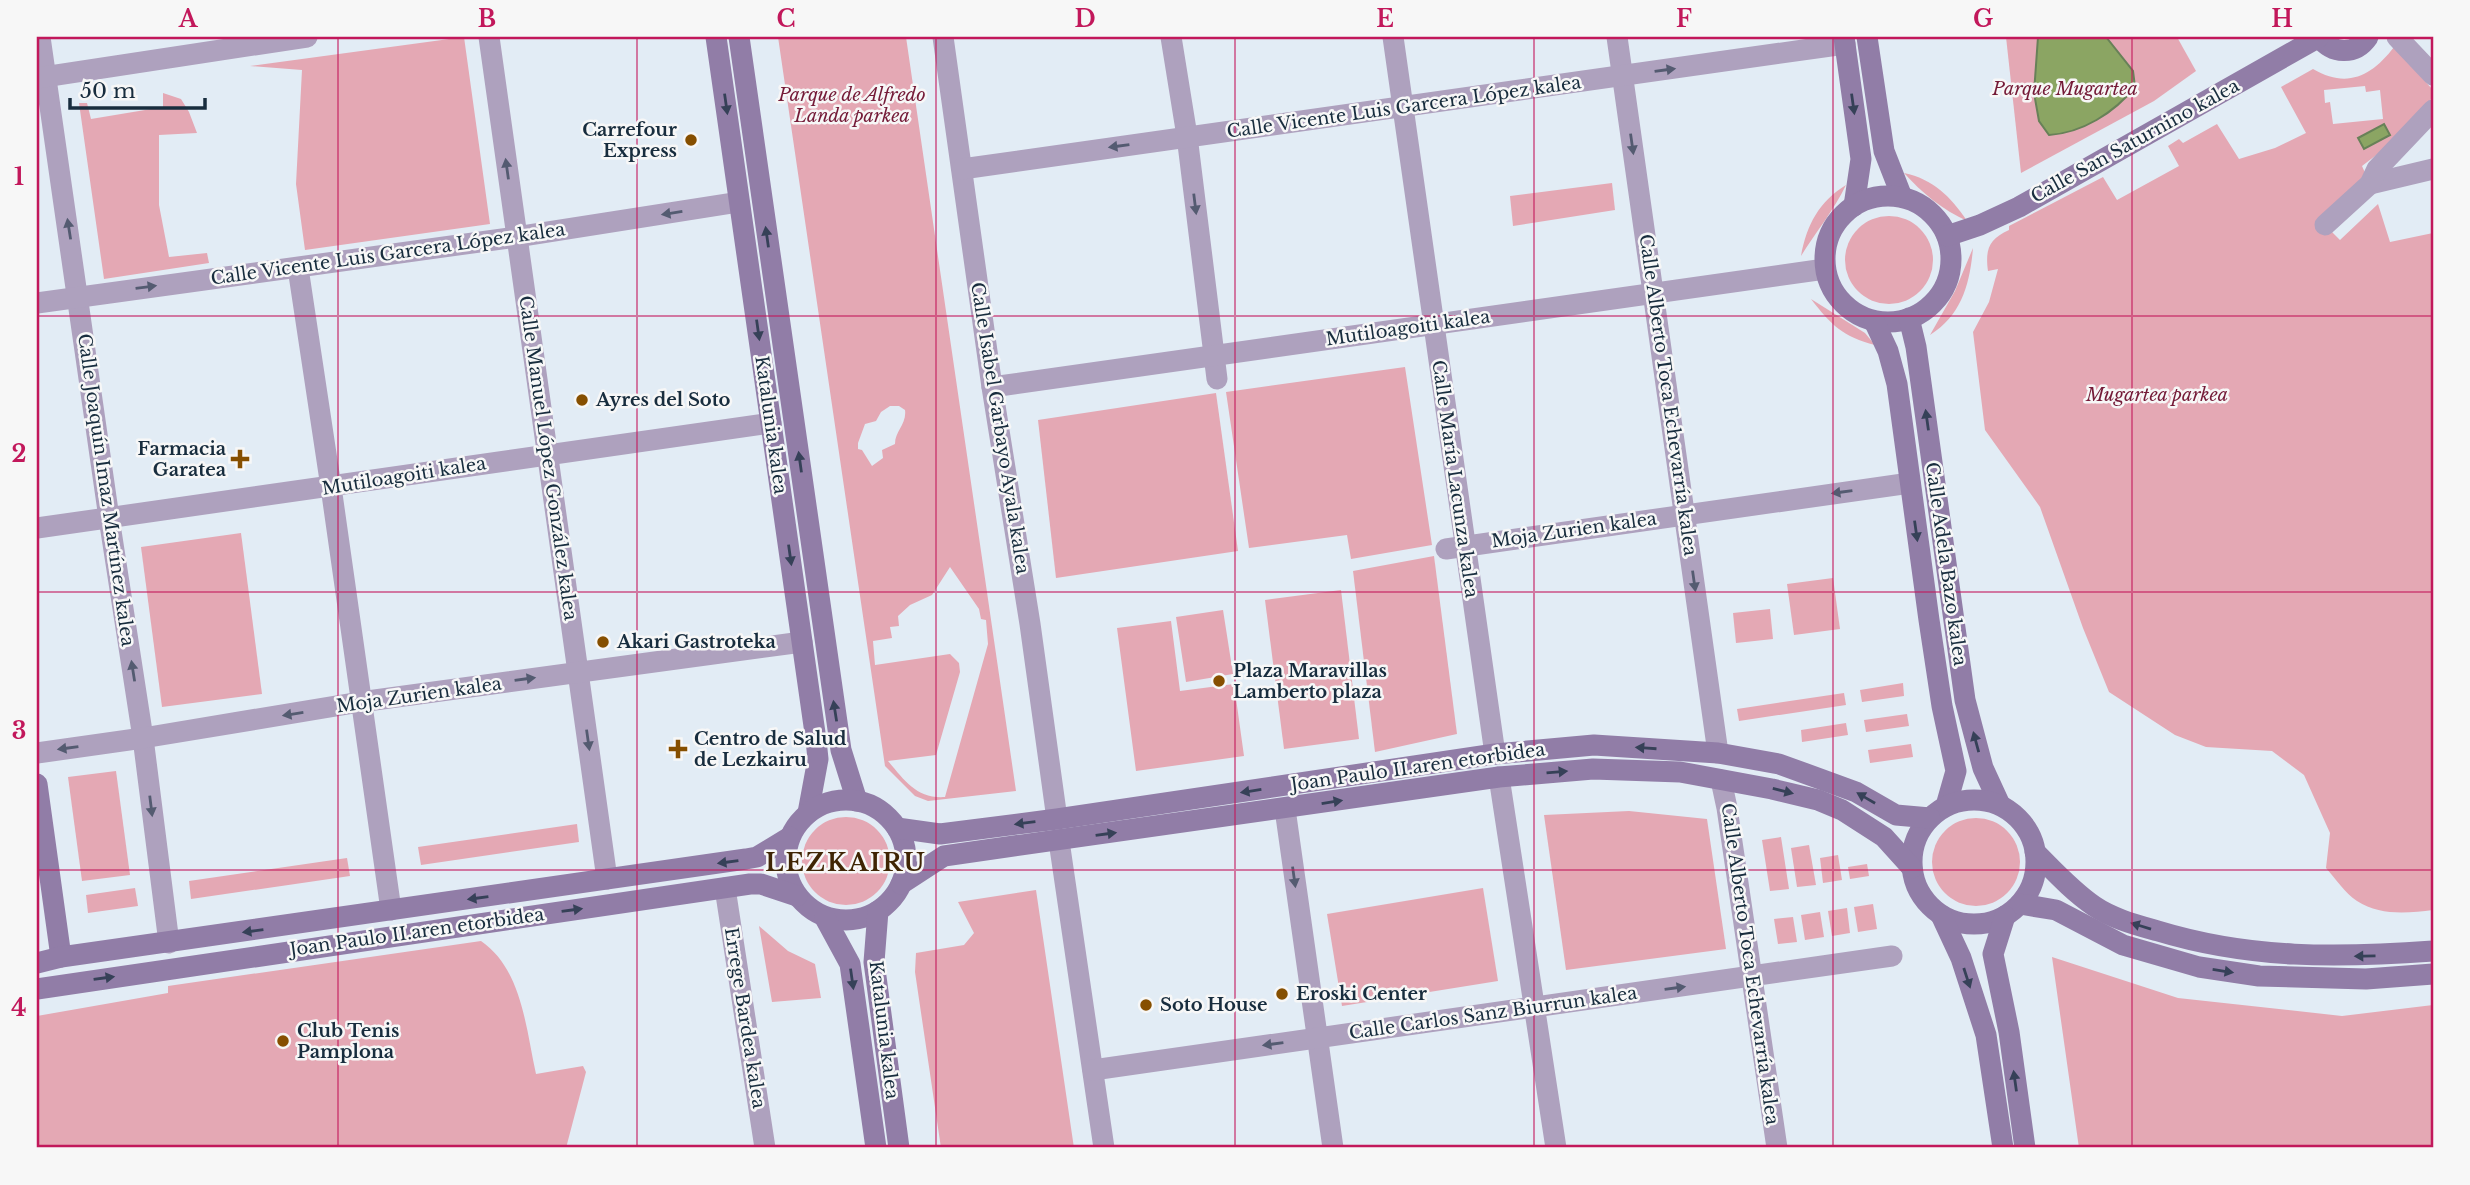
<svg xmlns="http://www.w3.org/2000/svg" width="2470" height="1185" viewBox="0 0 2470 1185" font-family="'Libre Baskerville',serif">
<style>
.green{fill:#e4a8b4;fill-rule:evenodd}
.water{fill:#8ba563;stroke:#688158;stroke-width:2}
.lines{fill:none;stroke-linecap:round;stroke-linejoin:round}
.street{stroke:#aea1be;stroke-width:21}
.secondary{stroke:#917da7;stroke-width:21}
.oneway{fill:#545b71}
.oneway2{fill:#364158}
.grid{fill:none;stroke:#c2185b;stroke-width:2;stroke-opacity:0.55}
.poi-dot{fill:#864f00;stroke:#f7f7f7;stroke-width:2.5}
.labels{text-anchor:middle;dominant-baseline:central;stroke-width:5;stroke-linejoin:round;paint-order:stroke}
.park-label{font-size:18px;font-style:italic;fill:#741a37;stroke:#f7f7f7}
.street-label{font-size:18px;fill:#182d3e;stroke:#f7f7f7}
.poi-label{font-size:18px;font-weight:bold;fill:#182d3e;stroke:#f7f7f7;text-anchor:start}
.district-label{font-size:24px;font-weight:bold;letter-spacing:2px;fill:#3f2504;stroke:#f7f7f7}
.neatline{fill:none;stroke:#c2185b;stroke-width:2.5}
.grid-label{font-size:23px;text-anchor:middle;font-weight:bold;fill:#c2185b}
</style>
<rect width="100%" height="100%" fill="#e2ecf5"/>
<g class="green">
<polygon points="464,37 490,224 305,250 296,184 302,70 250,66"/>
<path d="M778,37H906L1016,791L928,801L915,796L885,766ZM890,406H899L905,410C907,424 895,431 895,444L882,450L883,458L872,466L862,450L858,449V443L865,424L876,421L881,412ZM950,567L979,609L981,619L986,620L988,644L945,797C917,799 905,781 888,761L936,755L960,672L959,663L950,654L875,665L873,641L892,638L890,627L899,626L898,616L910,605L932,595Z"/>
<polygon points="2006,37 2177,37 2196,71 2154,101 2021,173"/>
<path d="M2394,47L2433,90V97L2392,143L2362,166L2370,184L2325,225L2340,240L2378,204L2390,242L2433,233V910C2408,913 2380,916 2357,901C2345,893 2335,878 2326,868L2330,833L2304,775L2272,751L2206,747L2175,735L2109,692L2083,628L2040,507L1985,430L1973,332L1989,302L1998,269L1988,271C1985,249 1989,239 2009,230V226L2103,177L2117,200L2179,166L2168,146L2179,139L2183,143L2217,124L2239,159L2275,148L2306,133L2281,87L2313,69C2347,89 2372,76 2394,47ZM2365,86L2366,92L2380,90L2383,119L2333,124L2330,102L2325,103L2324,90Z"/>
<polygon points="163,93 181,99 189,112 197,133 159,135 159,205 169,257 207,253 209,263 104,279 79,103 87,103 91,119 163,107"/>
<path d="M1904,173C1933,179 1951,197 1967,221C1943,210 1922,193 1904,173Z"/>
<polygon points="1612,183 1615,210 1513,226 1510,196"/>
<path d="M1846,185C1834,210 1816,232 1801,256C1807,224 1819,202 1846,185Z"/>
<circle cx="1889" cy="260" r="44"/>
<path d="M1973,248C1970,283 1962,315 1930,335L1955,291Z"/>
<path d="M1811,299L1865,333L1875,345C1843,337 1831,325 1811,299Z"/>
<polygon points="1405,367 1432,545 1351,559 1347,535 1249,548 1226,392"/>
<polygon points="1216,393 1238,551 1056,578 1038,420"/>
<polygon points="241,533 262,694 162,707 141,547"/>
<polygon points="1434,556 1457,734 1375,752 1353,571"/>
<polygon points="1833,578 1840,629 1794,635 1787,584"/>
<polygon points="1341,590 1359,739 1284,749 1265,600"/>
<polygon points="1770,609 1773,639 1736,643 1733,613"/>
<polygon points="1223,610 1233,674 1186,682 1176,617"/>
<polygon points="1171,621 1180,691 1234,684 1244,756 1136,771 1117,628"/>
<polygon points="1903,683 1904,696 1862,702 1860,690"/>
<polygon points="1844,693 1846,705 1739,721 1737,709"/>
<polygon points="1907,714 1909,726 1866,732 1864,720"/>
<polygon points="1846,723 1848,735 1802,742 1801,730"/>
<polygon points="1911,744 1913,757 1870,763 1868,750"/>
<polygon points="116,771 130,875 82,881 68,777"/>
<polygon points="1629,811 1707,819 1726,949 1566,970 1544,815"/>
<circle cx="846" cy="861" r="44"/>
<circle cx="1976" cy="862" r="44"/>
<polygon points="577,824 579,842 421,865 418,847"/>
<polygon points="1781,837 1789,889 1770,891 1762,840"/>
<polygon points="1809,845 1816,885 1797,887 1791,848"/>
<polygon points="1838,855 1842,880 1823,883 1820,858"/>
<polygon points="347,858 350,876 191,899 189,881"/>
<polygon points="1867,864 1869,876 1850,879 1848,867"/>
<polygon points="135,888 138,906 88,913 86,895"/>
<polygon points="1483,888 1498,981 1342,1006 1327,914"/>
<polygon points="1036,890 1074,1148 941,1148 915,972 916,953 964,945 974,933 958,902"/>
<polygon points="1873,904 1877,929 1858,932 1854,907"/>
<polygon points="1847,908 1850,933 1832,936 1828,911"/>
<polygon points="1820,912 1824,937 1805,940 1801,915"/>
<polygon points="1793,917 1797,942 1778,944 1774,919"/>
<polygon points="759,926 788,951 815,964 821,998 772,1002"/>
<path d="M481,941C522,969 526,1029 536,1074L583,1066L586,1072L566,1148H37V1016L168,993V986Z"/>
<polygon points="2052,957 2178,998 2342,1016 2433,1005 2433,1148 2079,1148"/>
</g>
<g class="water">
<path d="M2038,37H2106L2133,71L2135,87C2114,113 2082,133 2049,135L2039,121L2034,93Z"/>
<polygon points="2384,124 2390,135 2364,149 2358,138"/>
</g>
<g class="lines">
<g class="street">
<polyline points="40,37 109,518 143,738 169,943"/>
<polyline points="489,37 607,879"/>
<polyline points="943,37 992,387 1030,624 1057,819"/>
<polyline points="1171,37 1187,136 1217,379"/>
<polyline points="1393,37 1495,754"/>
<polyline points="1617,37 1718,753"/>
<polyline points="2397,37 2433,75"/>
<polyline points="37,78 307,37"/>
<polyline points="962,169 1845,44"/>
<polyline points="2370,184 2433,169"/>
<polyline points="2325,225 2370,184 2377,169 2433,110"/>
<polyline points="298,268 331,487 391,910"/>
<polyline points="37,303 516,237 739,202"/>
<polyline points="992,387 1825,269"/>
<polyline points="37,528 771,423"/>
<polyline points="1446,549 1910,483"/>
<polyline points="37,753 143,738 360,702 802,642"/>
<polyline points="1499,777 1556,1148"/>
<polyline points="1721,780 1727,808 1777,1148"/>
<polyline points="1285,809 1333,1148"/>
<polyline points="1059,841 1104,1148"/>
<polyline points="725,888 765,1148"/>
<polyline points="1093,1070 1892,956"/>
</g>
<g class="secondary">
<polyline points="716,37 816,740 818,759 808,813"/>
<polyline points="739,37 841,750 857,801"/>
<polyline points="1844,37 1861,159 1854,206"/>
<polyline points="1867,37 1884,151 1902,197"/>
<path d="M2319,37C2332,54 2355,56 2368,37"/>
<circle cx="1888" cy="259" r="63"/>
<polyline points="1947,236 1980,225 2019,207 2319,37"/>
<polyline points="1909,318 1916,347 1965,700 1983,768 2000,805"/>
<polyline points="1874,321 1888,351 1897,384 1929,620 1942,706 1956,771 1946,806"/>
<polyline points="37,784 61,957"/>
<circle cx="1974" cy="862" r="62"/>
<circle cx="846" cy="860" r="60"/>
<polyline points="897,828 940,834 1057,819 1495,754 1594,745 1718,753 1779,764 1856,792 1896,815 1930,818"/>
<path d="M2035,852C2054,871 2072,891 2094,906C2113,919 2137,925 2158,931C2250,959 2338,958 2433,951"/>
<polyline points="901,884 944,856 1499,777 1593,769 1680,772 1772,789 1818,800 1842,810 1884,837 1912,868"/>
<polyline points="2020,904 2056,910 2123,945 2199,967 2259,976 2366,979 2433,974"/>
<polyline points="878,911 874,962 899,1148"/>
<polyline points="1941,915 1961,958 1986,1035 2003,1148"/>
<polyline points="2005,916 1993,954 2009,1032 2025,1148"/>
<polyline points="825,918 850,964 876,1148"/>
<polyline points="37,963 61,957 746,859 757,857 790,837"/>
<polyline points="37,989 750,884 761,884 797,896"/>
</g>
</g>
<defs><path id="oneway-solid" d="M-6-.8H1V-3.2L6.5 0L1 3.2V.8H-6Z" transform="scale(1.75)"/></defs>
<g class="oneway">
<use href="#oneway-solid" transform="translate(1665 70) rotate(-8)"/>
<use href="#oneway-solid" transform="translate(1632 144) rotate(82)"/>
<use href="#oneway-solid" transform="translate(1119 146) rotate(172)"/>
<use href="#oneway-solid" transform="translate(507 169) rotate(-98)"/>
<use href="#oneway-solid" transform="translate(1195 204) rotate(83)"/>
<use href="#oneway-solid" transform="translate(672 213) rotate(171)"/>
<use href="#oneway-solid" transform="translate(69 229) rotate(-99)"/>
<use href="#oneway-solid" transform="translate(146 287) rotate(-7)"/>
<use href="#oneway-solid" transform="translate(1842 492) rotate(172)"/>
<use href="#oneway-solid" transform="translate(1694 581) rotate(82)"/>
<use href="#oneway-solid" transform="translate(133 671) rotate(-99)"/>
<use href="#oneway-solid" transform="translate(525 679) rotate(-8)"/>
<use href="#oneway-solid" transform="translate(293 714) rotate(171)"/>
<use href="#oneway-solid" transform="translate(588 740) rotate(82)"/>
<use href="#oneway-solid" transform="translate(68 748) rotate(172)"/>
<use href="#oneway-solid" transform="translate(151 806) rotate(83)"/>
<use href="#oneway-solid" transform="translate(1294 877) rotate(82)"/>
<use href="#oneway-solid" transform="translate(1675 988) rotate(-8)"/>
<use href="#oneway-solid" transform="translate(1273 1044) rotate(172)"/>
</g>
<g class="oneway2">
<use href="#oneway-solid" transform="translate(726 104) rotate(82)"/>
<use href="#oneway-solid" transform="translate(1853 104) rotate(82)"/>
<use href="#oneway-solid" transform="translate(767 237) rotate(-98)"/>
<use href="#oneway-solid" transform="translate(758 330) rotate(82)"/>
<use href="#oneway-solid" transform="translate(1927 420) rotate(-98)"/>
<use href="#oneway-solid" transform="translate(800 462) rotate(-98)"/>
<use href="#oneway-solid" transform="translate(1916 531) rotate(82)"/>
<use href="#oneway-solid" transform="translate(790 555) rotate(82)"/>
<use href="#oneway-solid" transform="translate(835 711) rotate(-99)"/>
<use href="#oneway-solid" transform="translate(1976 742) rotate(-105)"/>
<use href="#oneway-solid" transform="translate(1646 748) rotate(-176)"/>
<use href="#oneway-solid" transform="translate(1557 772) rotate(-5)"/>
<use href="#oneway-solid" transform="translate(1251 791) rotate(171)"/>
<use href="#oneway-solid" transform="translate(1783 791) rotate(14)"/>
<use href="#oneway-solid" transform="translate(1866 798) rotate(-150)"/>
<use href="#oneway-solid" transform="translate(1332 802) rotate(-9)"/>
<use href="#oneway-solid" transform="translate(1025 823) rotate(173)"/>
<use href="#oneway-solid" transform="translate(1106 834) rotate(-8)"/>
<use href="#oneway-solid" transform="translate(728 862) rotate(172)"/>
<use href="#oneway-solid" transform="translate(478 898) rotate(172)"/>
<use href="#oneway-solid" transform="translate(572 910) rotate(-8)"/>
<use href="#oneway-solid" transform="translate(2141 926) rotate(-163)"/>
<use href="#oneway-solid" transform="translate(253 931) rotate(172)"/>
<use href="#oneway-solid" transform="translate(2365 956) rotate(179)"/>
<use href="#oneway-solid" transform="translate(2223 971) rotate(9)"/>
<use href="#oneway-solid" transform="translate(104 978) rotate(-8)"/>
<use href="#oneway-solid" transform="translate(1967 978) rotate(72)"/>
<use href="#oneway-solid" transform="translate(852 979) rotate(82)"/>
<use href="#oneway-solid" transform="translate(2015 1081) rotate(-98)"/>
</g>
<path class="grid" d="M338,37V1148M637,37V1148M936,37V1148M1235,37V1148M1534,37V1148M1833,37V1148M2132,37V1148M37,316H2433M37,592H2433M37,870H2433"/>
<g class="poi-dot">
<circle cx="691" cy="140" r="7"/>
<circle cx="582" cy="400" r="7"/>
<path d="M236.5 448.5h7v7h7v7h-7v7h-7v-7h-7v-7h7z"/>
<circle cx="603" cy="642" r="7"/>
<circle cx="1219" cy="681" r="7"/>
<path d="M674.5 738.5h7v7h7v7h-7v7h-7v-7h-7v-7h7z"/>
<circle cx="1282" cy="994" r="7"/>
<circle cx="1146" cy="1005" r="7"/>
<circle cx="283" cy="1041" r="7"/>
</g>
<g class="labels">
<g class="park-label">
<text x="2065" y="89">Parque Mugartea</text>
<text x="852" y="95">Parque de Alfredo<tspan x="852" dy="21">Landa parkea</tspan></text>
<text x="2157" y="395">Mugartea parkea</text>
</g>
<g class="street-label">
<text transform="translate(1404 107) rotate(-8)">Calle Vicente Luis Garcera López kalea</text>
<text transform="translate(2135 141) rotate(-29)">Calle San Saturnino kalea</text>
<text transform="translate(388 254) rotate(-8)">Calle Vicente Luis Garcera López kalea</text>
<text transform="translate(1408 328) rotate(-8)">Mutiloagoiti kalea</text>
<text transform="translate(1668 395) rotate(82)">Calle Alberto Toca Echevarría kalea</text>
<text transform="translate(771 425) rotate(82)">Katalunia kalea</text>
<text transform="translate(1000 428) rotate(81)">Calle Isabel Garbayo Ayala kalea</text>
<text transform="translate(548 458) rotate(82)">Calle Manuel López González kalea</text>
<text transform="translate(404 476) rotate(-9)">Mutiloagoiti kalea</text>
<text transform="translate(1455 479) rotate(82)">Calle María Lacunza kalea</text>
<text transform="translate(106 490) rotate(82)">Calle Joaquín Imaz Martínez kalea</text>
<text transform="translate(1574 530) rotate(-8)">Moja Zurien kalea</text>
<text transform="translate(1946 564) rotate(82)">Calle Adela Bazo kalea</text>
<text transform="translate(419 695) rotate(-8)">Moja Zurien kalea</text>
<text transform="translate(1418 767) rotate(-8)">Joan Paulo II.aren etorbidea</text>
<text transform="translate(417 932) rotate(-8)">Joan Paulo II.aren etorbidea</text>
<text transform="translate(1750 964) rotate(82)">Calle Alberto Toca Echevarría kalea</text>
<text transform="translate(1493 1013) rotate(-8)">Calle Carlos Sanz Biurrun kalea</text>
<text transform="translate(745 1018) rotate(81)">Errege Bardea kalea</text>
<text transform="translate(884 1030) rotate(83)">Katalunia kalea</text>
</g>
<g class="poi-label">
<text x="677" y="130" text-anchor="end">Carrefour<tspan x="677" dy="21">Express</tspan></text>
<text x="596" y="400">Ayres del Soto</text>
<text x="226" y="449" text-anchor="end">Farmacia<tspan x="226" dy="21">Garatea</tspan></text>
<text x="617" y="642">Akari Gastroteka</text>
<text x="1233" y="671">Plaza Maravillas<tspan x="1233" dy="21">Lamberto plaza</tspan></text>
<text x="694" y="739">Centro de Salud<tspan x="694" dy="21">de Lezkairu</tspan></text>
<text x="1296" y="994">Eroski Center</text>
<text x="1160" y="1005">Soto House</text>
<text x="297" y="1031">Club Tenis<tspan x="297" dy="21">Pamplona</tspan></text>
</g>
<g class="district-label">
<text x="846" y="862">LEZKAIRU</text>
</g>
</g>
<rect width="2470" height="1185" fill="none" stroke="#f7f7f7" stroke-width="77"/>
<path d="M70 98v10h135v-10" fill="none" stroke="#182d3e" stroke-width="3.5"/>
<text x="80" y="98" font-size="21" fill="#182d3e" stroke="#f7f7f7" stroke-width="5" paint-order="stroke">50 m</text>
<rect x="38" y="38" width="2394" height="1108" class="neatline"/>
<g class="grid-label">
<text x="188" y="27">A</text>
<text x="487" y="27">B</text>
<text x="786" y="27">C</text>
<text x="1085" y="27">D</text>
<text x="1385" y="27">E</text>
<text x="1684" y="27">F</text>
<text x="1983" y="27">G</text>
<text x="2282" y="27">H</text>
<text x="19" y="185">1</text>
<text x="19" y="462">2</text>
<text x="19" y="739">3</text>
<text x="19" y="1016">4</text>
</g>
</svg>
